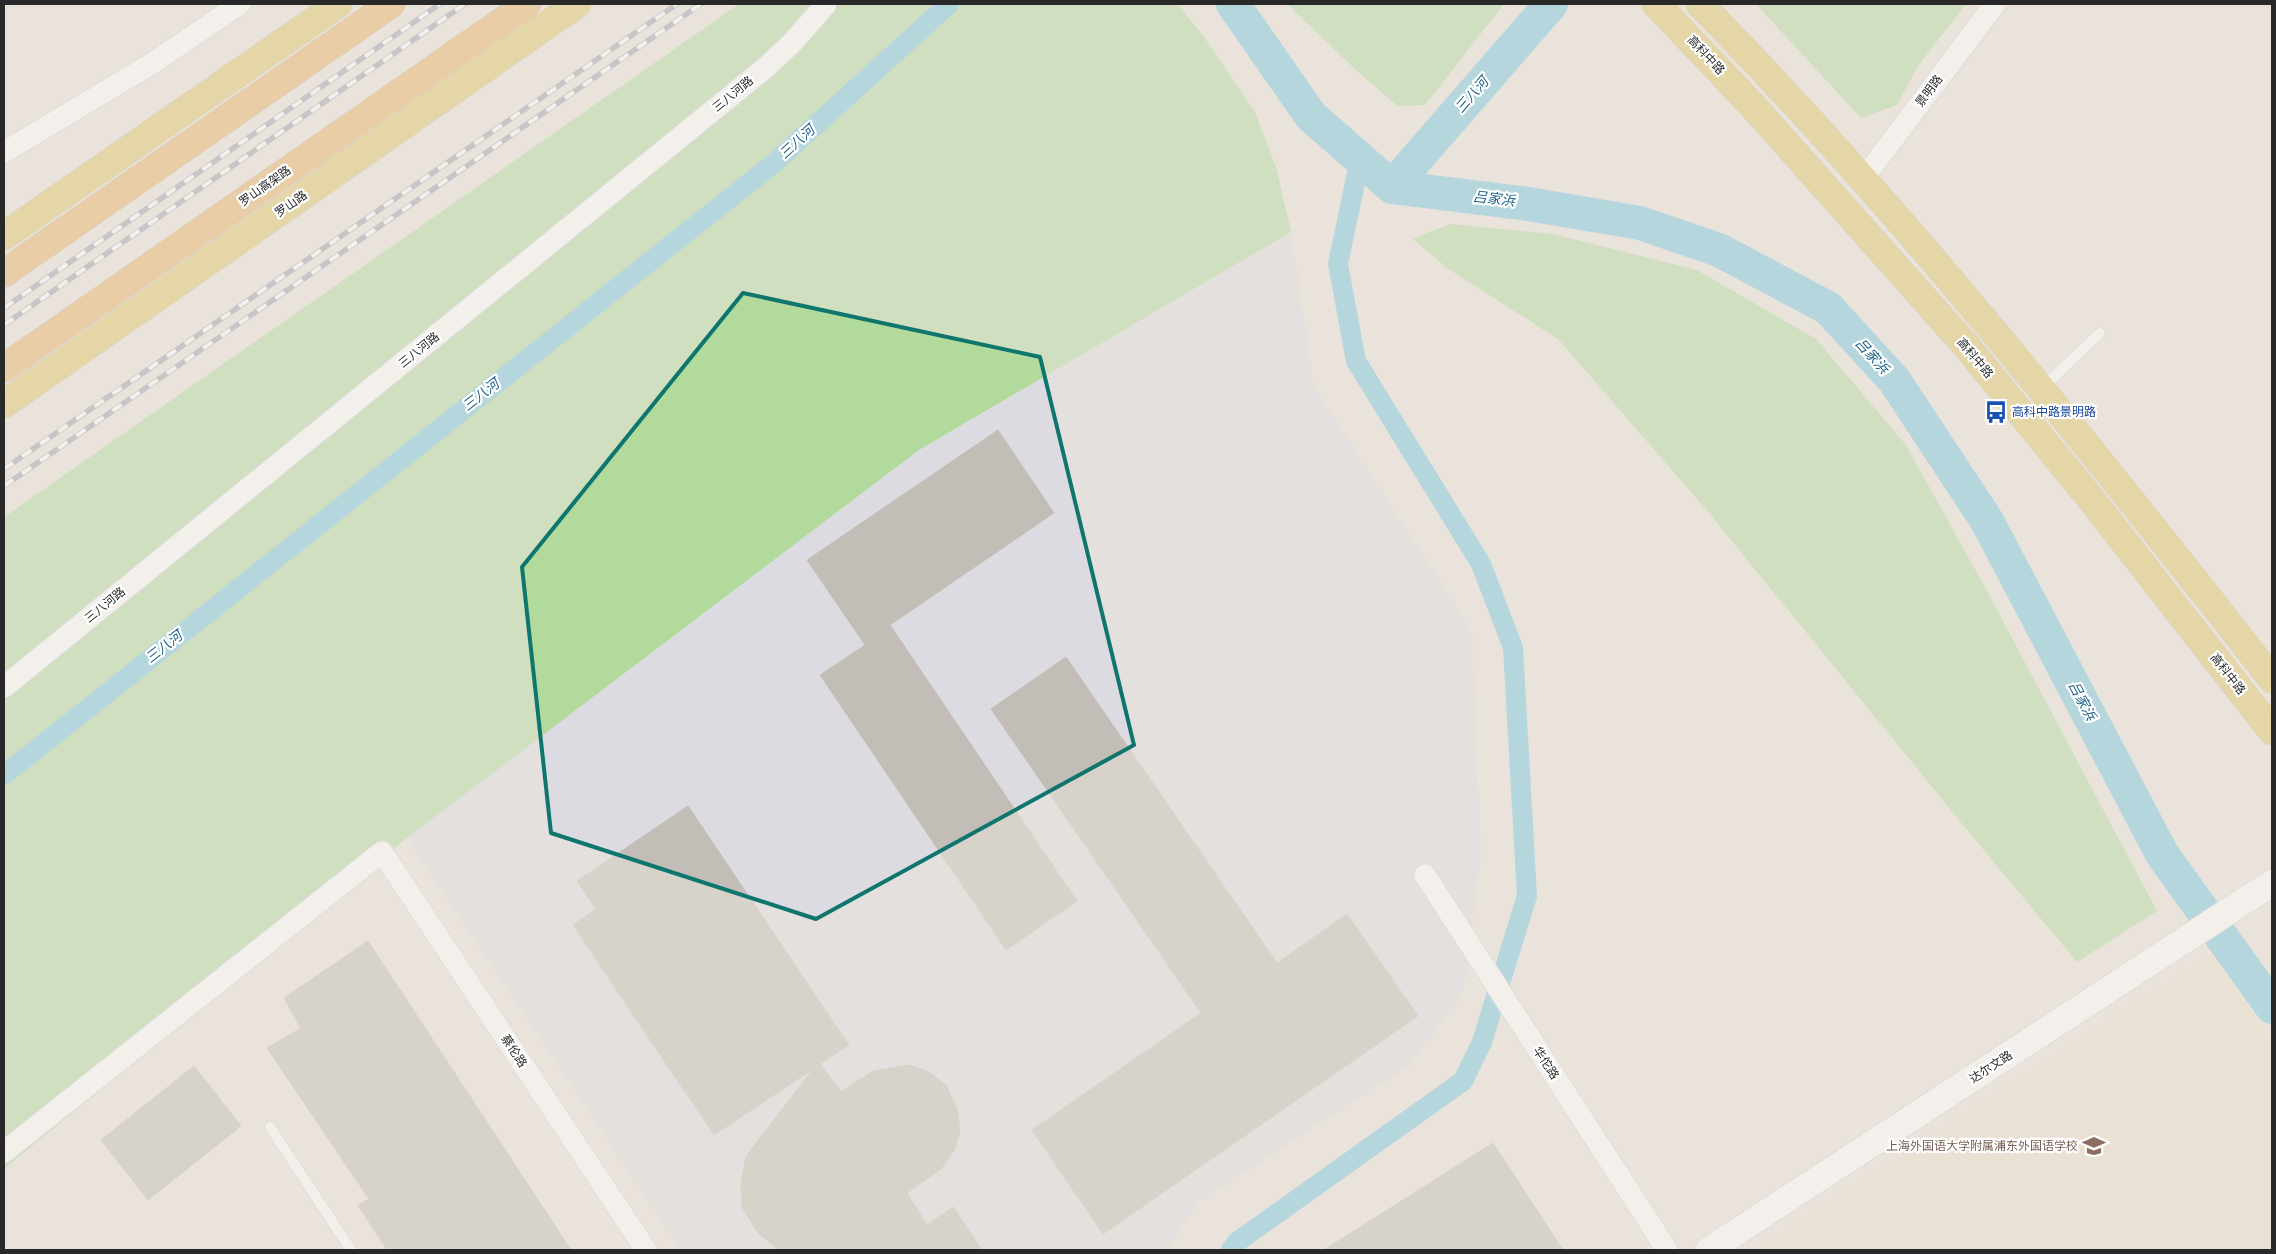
<svg xmlns="http://www.w3.org/2000/svg" width="2276" height="1254" viewBox="0 0 2276 1254" font-family="'Nunito Sans','Noto Sans SC',sans-serif">
<style>
.industrial{fill:#dddbe2}
.education{fill:#e9e0cc}
.green{fill:#b2da9d}
.lines{fill:none;stroke-linecap:round;stroke-linejoin:round}
.canal{stroke:#79c5e1;stroke-width:20}
.river{stroke:#79c5e1;stroke-width:34}
.building{fill:#c2bdb7;stroke:#c4bfb5}
.service-casing{stroke:#d1d4e0;stroke-width:12}
.minor-casing{stroke:#d1d4e0;stroke-width:23}
.tertiary-casing{stroke:#d1d4e0;stroke-width:28}
.primary-casing{stroke:#c3c3c3;stroke-width:29}
.trunk-casing{stroke:#c3c3c3;stroke-width:29}
.service{stroke:#fff;stroke-width:10}
.minor{stroke:#fff;stroke-width:21}
.tertiary{stroke:#fff;stroke-width:26}
.primary{stroke:#e1c568;stroke-width:28}
.trunk{stroke:#e6b266;stroke-width:28}
.rail-casing{stroke:#9fa1b1;stroke-width:5.5}
.rail{stroke:#fff;stroke-width:4;stroke-dasharray:11;stroke-linecap:butt}
.marked{fill:none;stroke:#0f766e;stroke-width:4;stroke-linejoin:round}
.labels{text-anchor:middle;dominant-baseline:central;stroke-width:4.5;stroke-linejoin:round;paint-order:stroke}
.street-label{font-size:12px;fill:#282828;stroke:#fff}
.transit-label{font-size:12px;fill:#164399;stroke:#fff;text-anchor:start}
.education-label{font-size:12px;fill:#785e54;stroke:#fff;text-anchor:end}
.water-label{font-size:14px;font-style:italic;fill:#1b6389;stroke:#fff}
</style>
<rect width="100%" height="100%" fill="#e9e3db"/>
<polygon class="industrial" points="1291,232 1314,386 1472,631 1481,855 1463,993 1410,1065 1197,1203 1167,1250 680,1250 407,838 919,450"/>
<polygon class="education" points="2212,954 2272,1041 2272,1250 1754,1250"/>
<g class="green">
<polygon points="739,4 1177,4 1202,34 1255,112 1276,167 1291,232 919,450 407,838 4,1169 4,517"/>
<polygon points="1287,4 1504,4 1425,105 1398,106 1359,73"/>
<polygon points="1756,4 1966,4 1918,66 1897,105 1861,118"/>
<polygon points="1450,224 1553,234 1697,270 1816,339 1906,445 1987,591 2157,911 2077,962 1972,836 1705,508 1558,339 1447,268 1413,239"/>
</g>
<g class="lines">
<g class="canal">
<polyline points="4,775 774,163 949,4"/>
<polyline points="1231,1250 1237,1242 1463,1081 1482,1042 1527,896 1513,648 1481,564 1356,361 1338,264 1360,159"/>
</g>
<g class="river">
<polyline points="1233,4 1311,116 1392,187 1528,204 1640,223 1719,250 1828,308 1894,380 1987,521 2162,854 2272,1007"/>
<polyline points="1392,187 1551,4"/>
</g>
</g>
<g class="building">
<polygon points="998,430 1054,513 890,625 1077,901 1006,950 820,675 865,645 807,560"/>
<polygon points="1066,657 1277,963 1347,914 1418,1016 1103,1234 1032,1130 1201,1013 991,709"/>
<polygon points="688,806 849,1045 820,1064 841,1092 873,1071 908,1065 929,1072 946,1085 957,1109 960,1130 955,1149 941,1169 907,1193 927,1225 953,1207 982,1250 779,1250 758,1233 742,1207 741,1183 746,1156 813,1069 714,1135 573,925 596,909 577,881"/>
<polygon points="368,941 571,1250 387,1250 358,1205 369,1199 267,1048 301,1028 284,998"/>
<polygon points="194,1066 241,1126 148,1200 101,1140"/>
<polygon points="1493,1143 1563,1250 1324,1250"/>
</g>
<g class="lines">
<defs>
<g id="service">
<polyline points="2042,388 2100,333"/>
<polyline points="270,1127 351,1250"/>
</g>
<g id="minor">
<polyline points="4,152 148,66 240,4"/>
<polyline points="1863,179 1995,4"/>
<polyline points="4,687 764,69 793,42 826,4"/>
<polyline points="1425,875 1667,1250"/>
<polyline points="4,1152 382,852 646,1250"/>
</g>
<polyline id="tertiary" points="1709,1250 2272,883"/>
<g id="primary">
<polyline points="1656,4 1752,105 1968,348 2094,503 2272,731"/>
<path d="M1700,4C1907,215 2090,447 2272,679"/>
<polyline points="4,236 338,4"/>
<polyline points="4,404 577,4"/>
</g>
<g id="trunk">
<polyline points="4,273 391,4"/>
<polyline points="4,368 527,4"/>
</g>
</defs>
<use href="#service" class="service-casing"/>
<use href="#minor" class="minor-casing"/>
<use href="#tertiary" class="tertiary-casing"/>
<use href="#primary" class="primary-casing"/>
<use href="#trunk" class="trunk-casing"/>
<use href="#service" class="service"/>
<use href="#minor" class="minor"/>
<use href="#tertiary" class="tertiary"/>
<use href="#primary" class="primary"/>
<use href="#trunk" class="trunk"/>
<defs>
<g id="rail">
<polyline points="4,308 440,4"/>
<polyline points="4,325 465,4"/>
<polyline points="4,469 677,4"/>
<polyline points="4,486 701,4"/>
</g>
</defs>
<use href="#rail" class="rail-casing"/>
<use href="#rail" class="rail"/>
</g>
<path d="M0 0H2276V1254H0ZM743,293L1040,357L1134,745L816,919L551,833L522,567Z" fill="#e9e3db" fill-opacity=".55" fill-rule="evenodd"/>
<path class="marked" d="M743,293L1040,357L1134,745L816,919L551,833L522,567Z"/>
<defs>
<symbol id="bus-bare" viewBox="-9 -9 18 18"><path d="M-5-6H5V4H4V6H2V4H-2V6H-4V4H-5ZM-3.5-4V0h7V-4ZM-3.5 1.2v1.5H-2V1.2ZM2 1.2v1.5H3.5V1.2Z" fill="#1a4fb4" stroke="#fff" stroke-width="2.5" paint-order="stroke"/></symbol>
<symbol id="school-bare" viewBox="-9 -9 18 18"><path d="M0-5L7-2L0 1L-7-2ZM-4 1L0 2.5L4 1V4Q0 6-4 4Z" fill="#8d6e63" stroke="#fff" stroke-width="2.5" paint-order="stroke"/></symbol>
</defs>
<g fill-rule="evenodd">
<use href="#bus-bare" x="1980" y="396" width="32" height="32"/>
<use href="#school-bare" x="2078" y="1130" width="32" height="32"/>
</g>
<g class="labels">
<g class="street-label">
<text transform="translate(1706 55) rotate(47)">高科中路</text>
<text transform="translate(1929 91) rotate(-53)">景明路</text>
<text transform="translate(733 94) rotate(-39)">三八河路</text>
<text transform="translate(265 186) rotate(-35)">罗山高架路</text>
<text transform="translate(291 204) rotate(-35)">罗山路</text>
<text transform="translate(419 350) rotate(-39)">三八河路</text>
<text transform="translate(1975 358) rotate(50)">高科中路</text>
<text transform="translate(105 605) rotate(-39)">三八河路</text>
<text transform="translate(2228 674) rotate(52)">高科中路</text>
<text transform="translate(514 1051) rotate(57)">蔡伦路</text>
<text transform="translate(1546 1063) rotate(57)">华佗路</text>
<text transform="translate(1991 1067) rotate(-33)">达尔文路</text>
</g>
<g class="transit-label">
<text x="2012" y="412">高科中路景明路</text>
</g>
<g class="education-label">
<text x="2078" y="1146">上海外国语大学附属浦东外国语学校</text>
</g>
<g class="water-label">
<text transform="translate(1472 95) rotate(-49)">三八河</text>
<text transform="translate(797 142) rotate(-42)">三八河</text>
<text transform="translate(1494 199) rotate(7)">吕家浜</text>
<text transform="translate(1872 356) rotate(48)">吕家浜</text>
<text transform="translate(481 395) rotate(-38)">三八河</text>
<text transform="translate(164 647) rotate(-38)">三八河</text>
<text transform="translate(2082 701) rotate(62)">吕家浜</text>
</g>
</g>
<rect width="2276" height="1254" fill="none" stroke="#282828" stroke-width="10"/>
</svg>
